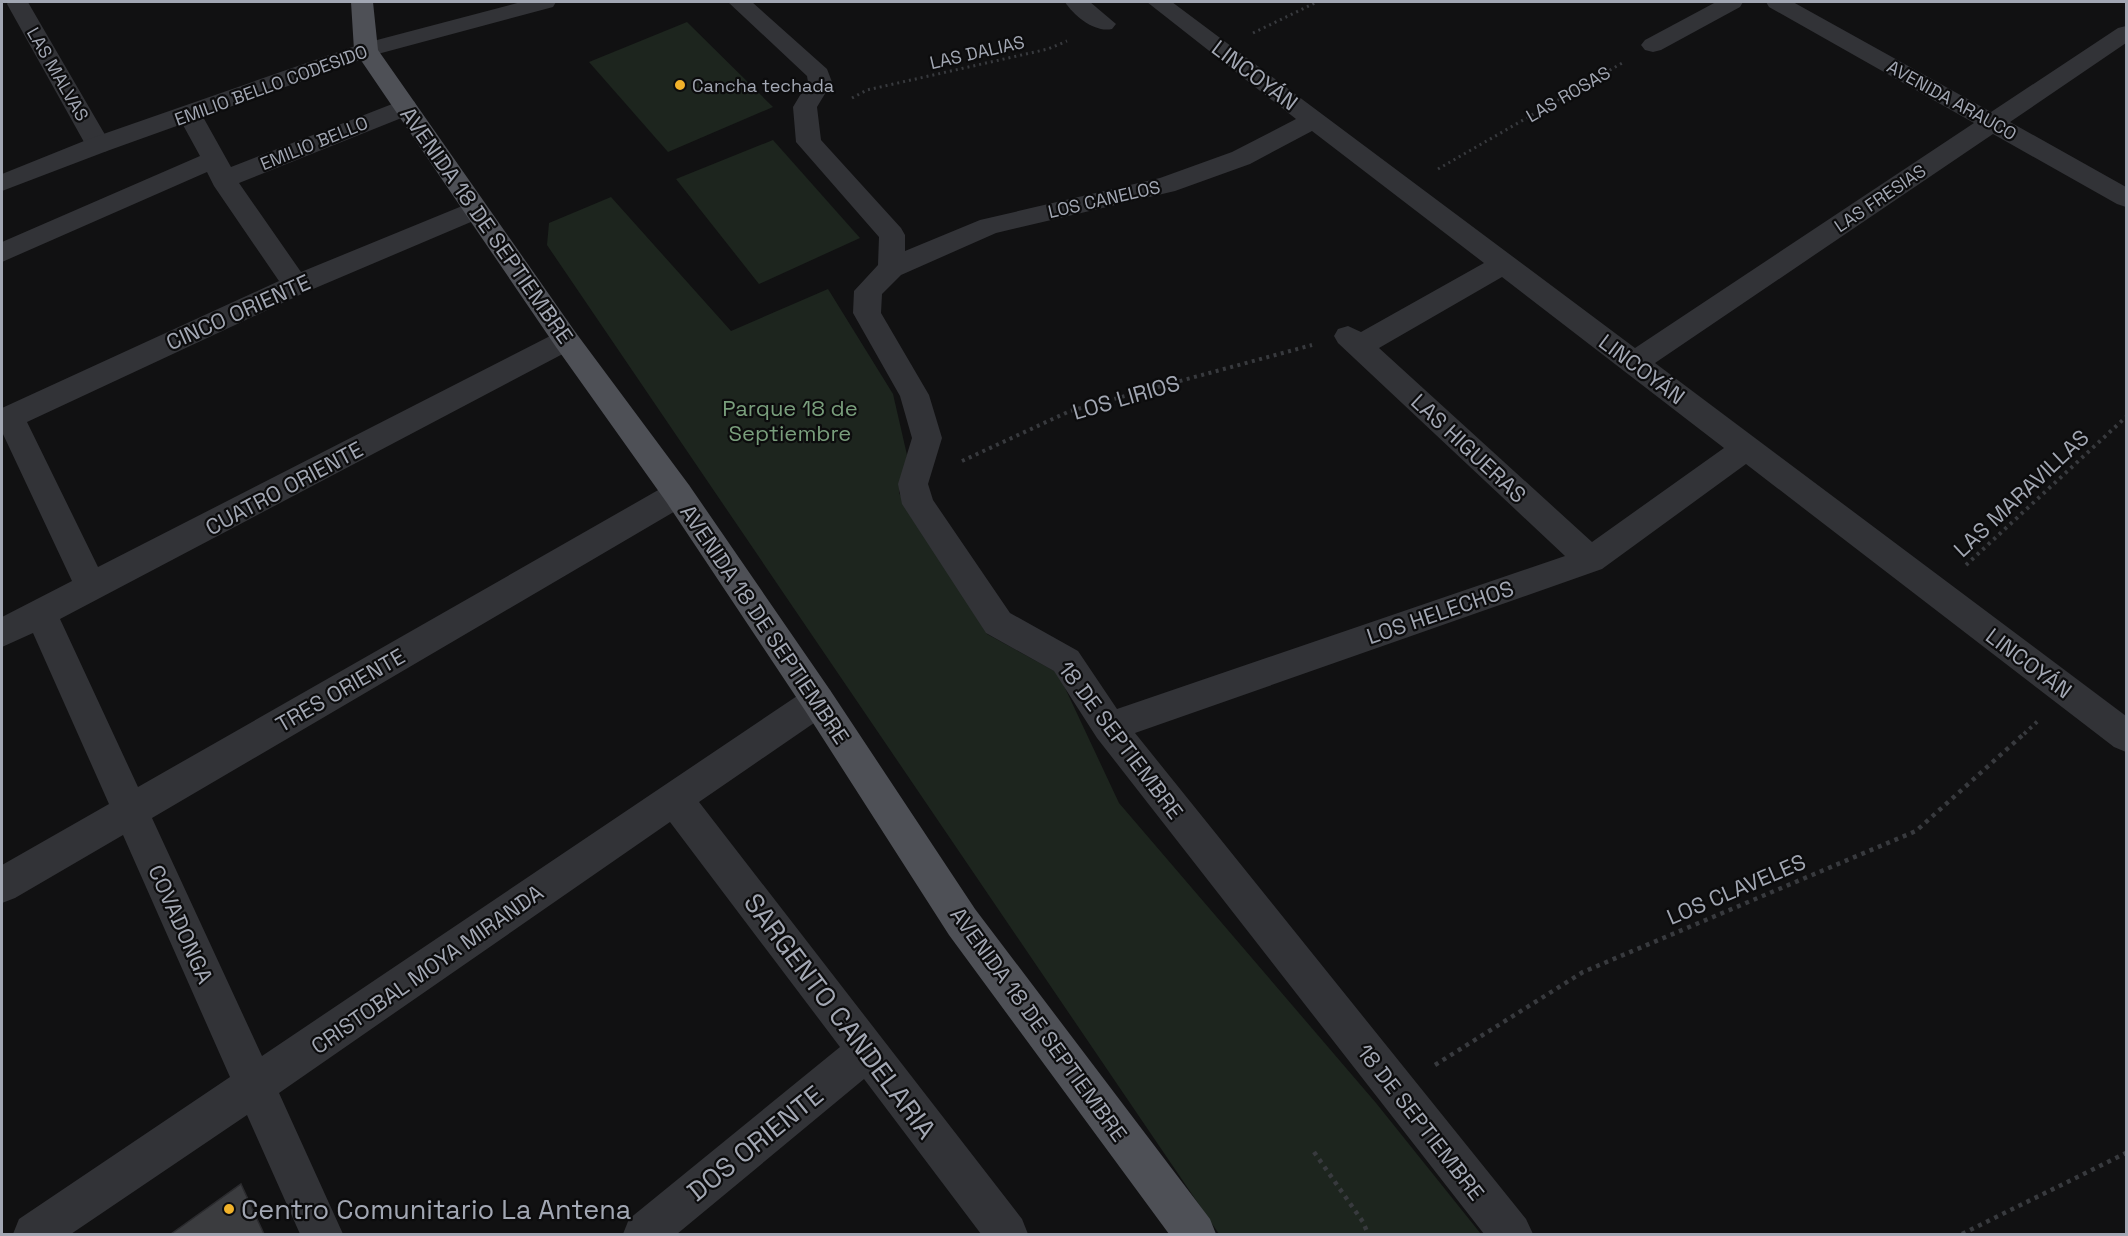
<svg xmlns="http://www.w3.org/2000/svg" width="2128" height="1236" viewBox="0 0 2128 1236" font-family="'Space Grotesk',sans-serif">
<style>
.green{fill:#1d251e}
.building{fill:#3b3c3f;stroke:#2b2b2e;stroke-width:1.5}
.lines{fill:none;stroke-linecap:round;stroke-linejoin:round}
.path-far2{stroke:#383a3e;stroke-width:3;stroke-dasharray:2 4;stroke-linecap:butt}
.path-far1{stroke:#383a3e;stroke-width:4;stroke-dasharray:3 4.5;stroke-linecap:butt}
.path{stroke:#383a3e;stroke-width:4.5;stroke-dasharray:4 5;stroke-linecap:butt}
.minor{fill:#323337;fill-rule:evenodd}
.tertiary{fill:#323337;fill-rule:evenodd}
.primary{fill:#4e5056;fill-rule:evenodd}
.poi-dot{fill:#f1b22a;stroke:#0c0c0d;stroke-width:2}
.labels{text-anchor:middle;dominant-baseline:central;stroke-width:4.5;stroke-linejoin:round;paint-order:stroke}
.far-street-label{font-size:18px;fill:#a2a7b3;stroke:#0c0c0d}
.far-poi-label{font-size:18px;fill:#a2a7b3;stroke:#0c0c0d;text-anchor:start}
.street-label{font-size:22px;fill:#a2a7b3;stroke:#0c0c0d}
.park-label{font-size:22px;fill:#799e7c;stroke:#0c0c0d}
.near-street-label{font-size:27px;fill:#a2a7b3;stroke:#0c0c0d}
.near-poi-label{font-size:27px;fill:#a2a7b3;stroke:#0c0c0d;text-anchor:start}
</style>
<rect width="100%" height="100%" fill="#111112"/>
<g class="green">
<polygon points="687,22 773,107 668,152 589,62"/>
<polygon points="773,140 860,238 759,284 676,179"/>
<polygon points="611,197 731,331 828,289 893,394 907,455 899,493 987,634 1058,673 1119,803 1376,1103 1481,1234 1219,1234 547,245 549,223"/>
</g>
<polygon class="building" points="241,1184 264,1234 171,1234"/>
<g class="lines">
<g class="path-far2">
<polyline points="1253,33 1317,2"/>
<polyline points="852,98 867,90 1048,49 1067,41"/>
<polyline points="1438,169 1624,62"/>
</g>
<g class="path-far1">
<polyline points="962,461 1070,411 1312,345"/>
<polyline points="1966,565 2126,417"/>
<polyline points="2024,734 2040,719"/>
</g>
<g class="path">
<polyline points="1435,1065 1583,972 1916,831 2026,732"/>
<polyline points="1314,1152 1363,1222 1368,1234"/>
<polyline points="1962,1234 2126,1153"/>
</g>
<g class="minor">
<polygon points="8,2 28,2 29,4 111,145 107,151 98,153 89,151 7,4"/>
<path d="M728,2H752L827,69L832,82L817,107L821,140L901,228L905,235V251L980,220L1160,178L1232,152L1296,119L1147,2H1172L1635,348L1974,123L1769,7L1766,2H1793L1991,112L2118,28L2126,26V43L2010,122L2126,187V207L2117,204L1993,134L1655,363L2126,716V752L2114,747L1746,464L1602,569L1135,733L1526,1219L1533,1234H1484L1097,738L1054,671L986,633L902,504L898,484L912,438L900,396L853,313L854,291L878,265L879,237L796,142L793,107L808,82L807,76ZM1312,131L1484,263L1361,332L1348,326L1338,329L1334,336L1338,343L1565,556L1117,709L1078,651L1010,613L933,500L928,484L942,438L929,395L881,313L882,294L901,275L996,233L1175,191L1250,164ZM1502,277L1724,448L1592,542L1379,348Z"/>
<path d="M1065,2H1090L1116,24L1112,29C1095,33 1074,16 1065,2Z"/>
<polygon points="1716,2 1743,2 1740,7 1661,50 1653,52 1645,50 1641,45 1645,40"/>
<polygon points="405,99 414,101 417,107 414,113 239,183 301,272 467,204 476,201 485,204 489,210 485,216 306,292 27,422 98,567 556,333 566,330 576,333 580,340 576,347 60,619 138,787 667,485 678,482 689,485 693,494 689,503 152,818 262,1056 806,690 818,686 830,690 835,701 830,712 699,802 1022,1219 1028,1234 981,1234 864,1079 677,1234 623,1234 629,1219 840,1047 670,822 279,1093 343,1234 300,1234 247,1115 71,1234 13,1234 19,1219 230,1077 123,835 15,898 2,903 2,865 109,804 33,633 2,647 2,617 72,581 2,432 2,408 279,281 214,186 207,172 2,262 2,242 200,156 177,114 180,108 189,106 198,108 231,167"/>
</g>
<polygon class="tertiary" points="521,2 556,2 553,7 374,55 107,151 2,191 2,174 89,139 358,45"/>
<polygon class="primary" points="351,2 373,2 378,50 576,333 689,485 830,690 975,909 1210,1219 1216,1234 1169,1234 949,935 806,712 667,503 556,347 354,50"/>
</g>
<g class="poi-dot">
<circle cx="680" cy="85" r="6"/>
<circle cx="229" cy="1209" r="6"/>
</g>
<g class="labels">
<g class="far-street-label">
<text transform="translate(977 52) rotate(-13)">LAS DALIAS</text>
<text transform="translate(58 74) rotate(60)">LAS MALVAS</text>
<text transform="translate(271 85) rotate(-20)">EMILIO BELLO CODESIDO</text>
<text transform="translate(1568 94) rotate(-30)">LAS ROSAS</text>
<text transform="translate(1952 100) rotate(29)">AVENIDA ARAUCO</text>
<text transform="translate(314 143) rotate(-22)">EMILIO BELLO</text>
<text transform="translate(1880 198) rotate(-34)">LAS FRESIAS</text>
<text transform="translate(1104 199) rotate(-13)">LOS CANELOS</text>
</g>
<g class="far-poi-label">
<text x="692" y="85">Cancha techada</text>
</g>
<g class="street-label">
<text transform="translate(1255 75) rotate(37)">LINCOYÁN</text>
<text transform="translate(487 225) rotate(55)">AVENIDA 18 DE SEPTIEMBRE</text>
<text transform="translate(238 312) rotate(-24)">CINCO ORIENTE</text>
<text transform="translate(1642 369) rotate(37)">LINCOYÁN</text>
<text transform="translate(1126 397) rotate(-16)">LOS LIRIOS</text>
<text transform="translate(1469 448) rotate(43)">LAS HIGUERAS</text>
<text transform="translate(284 488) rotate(-28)">CUATRO ORIENTE</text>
<text transform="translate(2021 493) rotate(-43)">LAS MARAVILLAS</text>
<text transform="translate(1440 612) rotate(-19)">LOS HELECHOS</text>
<text transform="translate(765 624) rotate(56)">AVENIDA 18 DE SEPTIEMBRE</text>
<text transform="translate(2029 663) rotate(37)">LINCOYÁN</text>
<text transform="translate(340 690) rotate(-30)">TRES ORIENTE</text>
<text transform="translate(1121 740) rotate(53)">18 DE SEPTIEMBRE</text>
<text transform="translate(1736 889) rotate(-23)">LOS CLAVELES</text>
<text transform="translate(181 924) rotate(66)">COVADONGA</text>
<text transform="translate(427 969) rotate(-35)">CRISTOBAL MOYA MIRANDA</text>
<text transform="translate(1039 1024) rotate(54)">AVENIDA 18 DE SEPTIEMBRE</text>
<text transform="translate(1421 1122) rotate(52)">18 DE SEPTIEMBRE</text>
</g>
<g class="park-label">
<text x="790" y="408">Parque 18 de<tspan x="790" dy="25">Septiembre</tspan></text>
</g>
<g class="near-street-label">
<text transform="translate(840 1016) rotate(53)">SARGENTO CANDELARIA</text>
<text transform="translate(755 1143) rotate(-39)">DOS ORIENTE</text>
</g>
<g class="near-poi-label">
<text x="241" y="1209">Centro Comunitario La Antena</text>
</g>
</g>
<rect width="2128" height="1236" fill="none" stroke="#a2a7b3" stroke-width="6"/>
</svg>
